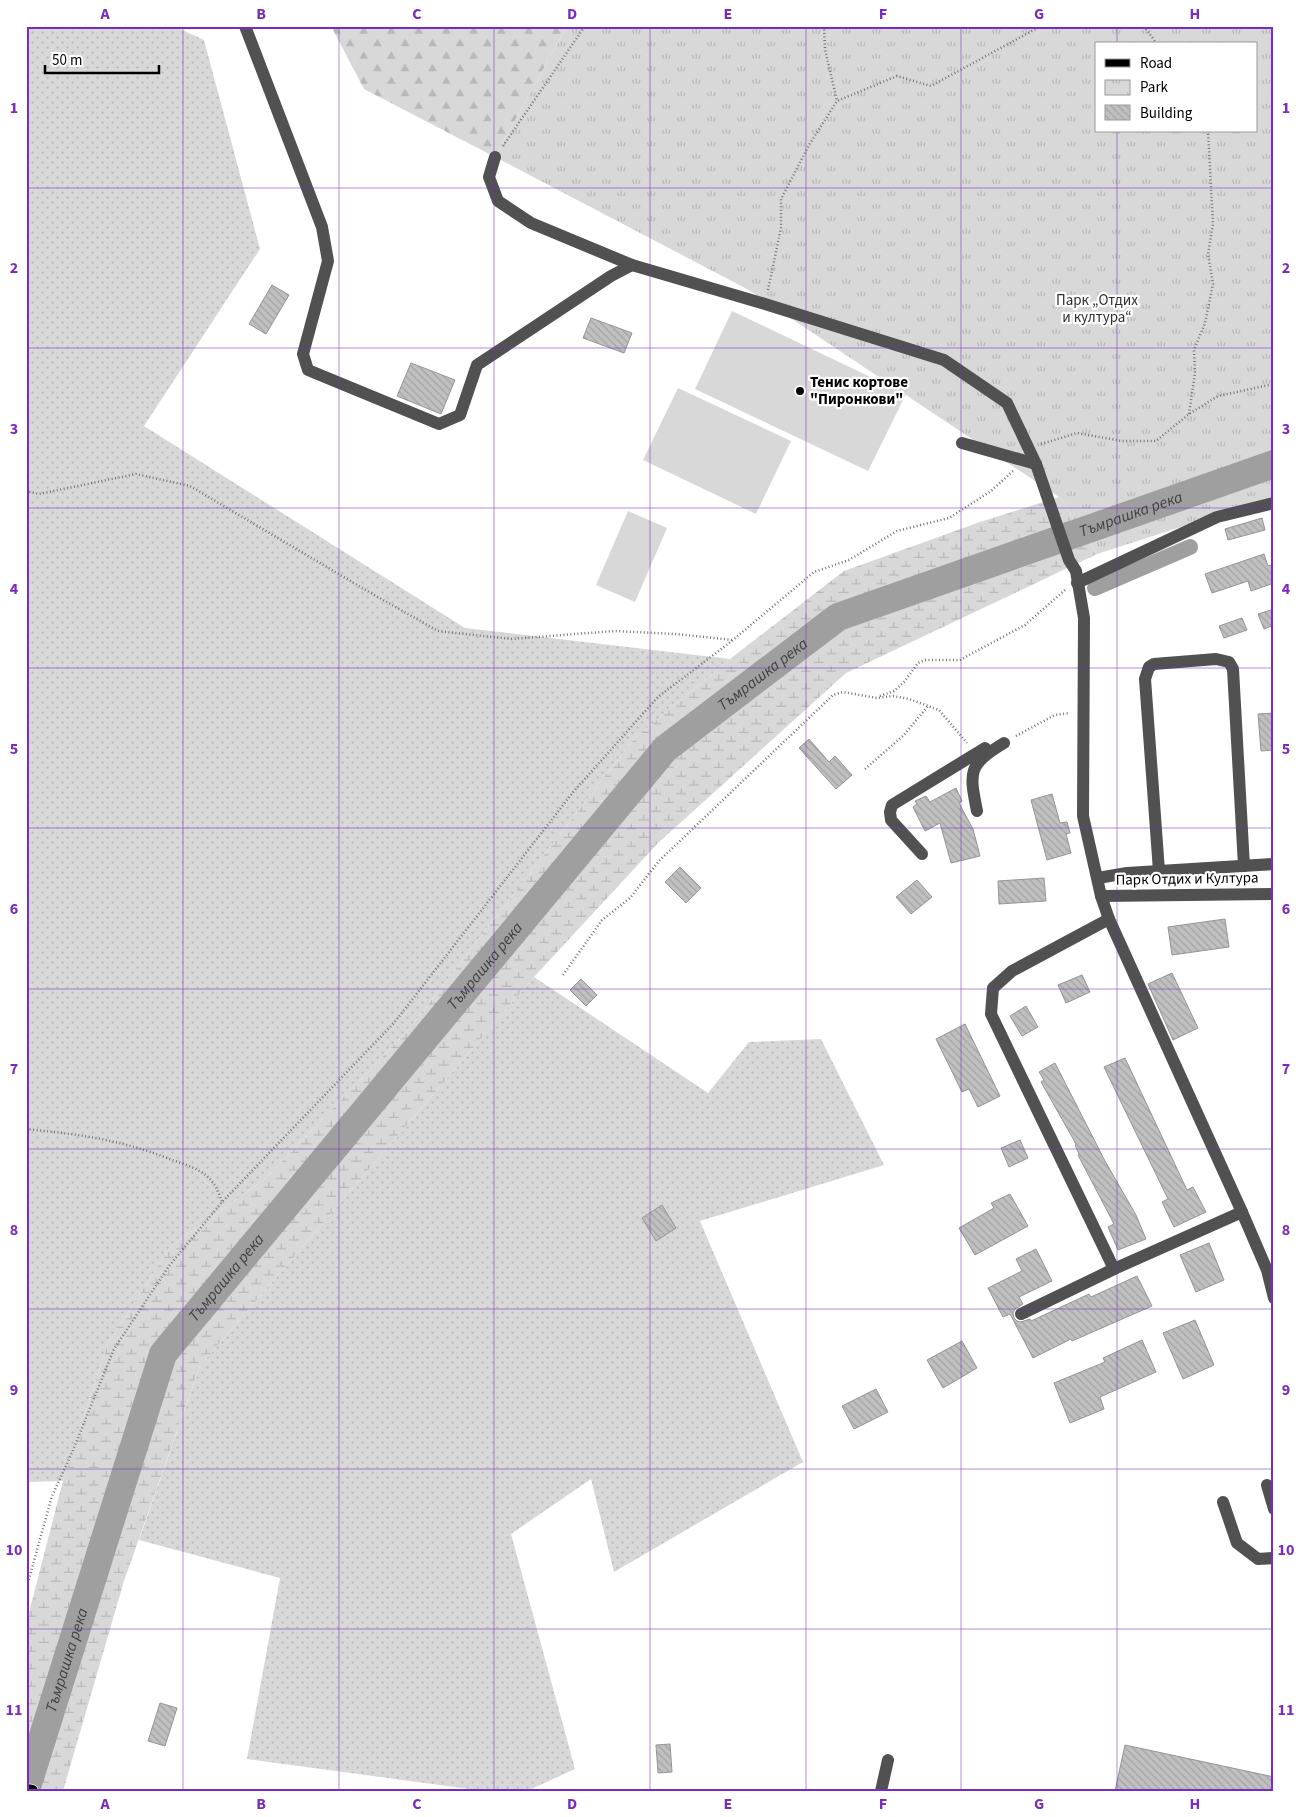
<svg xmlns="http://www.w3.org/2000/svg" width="1300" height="1817" viewBox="0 0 1300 1817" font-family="'Source Sans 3',sans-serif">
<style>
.grass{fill:url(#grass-dots)}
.forest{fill:url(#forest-firs)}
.wetland{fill:url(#wetland-marsh)}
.park{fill:url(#park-tufts);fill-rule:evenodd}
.pitch{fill:#d8d8d8}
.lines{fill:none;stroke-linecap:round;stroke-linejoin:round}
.canal{stroke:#9f9f9f;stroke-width:16}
.river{stroke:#9f9f9f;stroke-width:28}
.building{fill:url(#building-back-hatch);stroke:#959595}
.major-casing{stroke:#dbdbdb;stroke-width:14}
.path{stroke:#737373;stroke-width:2.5;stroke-dasharray:1 2.5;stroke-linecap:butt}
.minor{stroke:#515151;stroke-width:12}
.major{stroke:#000;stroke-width:12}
.grid{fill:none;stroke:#7b2cbf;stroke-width:1;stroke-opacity:0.55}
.poi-dot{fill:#000;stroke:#fff;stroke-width:2}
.labels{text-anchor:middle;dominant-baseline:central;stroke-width:4.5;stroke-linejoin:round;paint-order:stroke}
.park-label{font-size:15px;fill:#2f2f2f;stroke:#fff}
.poi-label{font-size:15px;font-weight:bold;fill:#000;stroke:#fff;text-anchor:start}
.street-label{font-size:15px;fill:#000;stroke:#fff}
.water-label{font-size:16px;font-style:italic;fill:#404040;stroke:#fff}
.neatline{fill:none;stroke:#7b2cbf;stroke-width:2}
.grid-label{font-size:16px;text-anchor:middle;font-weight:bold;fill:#7b2cbf}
</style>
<defs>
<pattern id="grass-dots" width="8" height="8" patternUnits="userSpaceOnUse" patternTransform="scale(1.25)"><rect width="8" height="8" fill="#d8d8d8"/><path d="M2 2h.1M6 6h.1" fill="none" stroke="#b8b8b8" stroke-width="1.8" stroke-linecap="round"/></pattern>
<pattern id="forest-firs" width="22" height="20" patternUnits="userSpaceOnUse" patternTransform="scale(1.25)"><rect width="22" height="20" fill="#d8d8d8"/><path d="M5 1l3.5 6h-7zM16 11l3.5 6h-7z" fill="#b8b8b8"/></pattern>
<pattern id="wetland-marsh" width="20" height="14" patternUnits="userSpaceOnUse" patternTransform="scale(1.25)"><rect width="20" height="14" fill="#d8d8d8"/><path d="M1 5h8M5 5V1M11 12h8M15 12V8" fill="none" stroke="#b8b8b8"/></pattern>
<pattern id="park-tufts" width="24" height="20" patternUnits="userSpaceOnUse" patternTransform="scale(1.25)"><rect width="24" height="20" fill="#d8d8d8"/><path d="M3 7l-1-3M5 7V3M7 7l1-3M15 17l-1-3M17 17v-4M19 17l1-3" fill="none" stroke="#b8b8b8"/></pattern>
<pattern id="building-back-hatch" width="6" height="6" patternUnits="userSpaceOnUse" patternTransform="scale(1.25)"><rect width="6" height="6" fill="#c0c0c0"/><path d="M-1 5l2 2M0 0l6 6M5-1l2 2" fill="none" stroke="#a3a3a3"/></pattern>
</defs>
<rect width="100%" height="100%" fill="#fff"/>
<g class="grass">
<polygon points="26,26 174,26 204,40 260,249 144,426 465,628 730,659 633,740 409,1029 265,1179 171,1246 108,1343 63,1481 26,1482"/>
<polygon points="534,977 708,1093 749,1042 821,1039 884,1165 700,1221 803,1462 614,1572 591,1479 511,1534 575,1769 527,1791 484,1791 247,1759 280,1578 139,1540 200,1366"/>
</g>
<polygon class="forest" points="331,26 567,26 495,157 364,89"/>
<polygon class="wetland" points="1059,497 1097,554 846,673 658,843 534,977 200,1366 124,1581 63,1791 26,1791 26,1624 63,1481 108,1343 171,1246 265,1179 409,1029 633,740 730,659 844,571 980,522"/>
<path class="park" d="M567,26H1274V497L1097,554L1059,497L747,289L495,157ZM1096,44H1256V131H1096Z"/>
<g class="pitch">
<polygon points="732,311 906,394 868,471 695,389"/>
<polygon points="678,388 791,441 756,514 643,460"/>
<polygon points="628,511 667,528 635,602 596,585"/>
</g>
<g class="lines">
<polyline class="canal" points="1095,588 1190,547"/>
<path class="river" id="s1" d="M26,1790L163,1354L665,749L838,617L1274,464"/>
</g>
<g class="building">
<polygon points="272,285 289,295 266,334 249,324"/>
<polygon points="591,318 632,333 624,353 583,338"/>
<polygon points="411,363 455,380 441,414 397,396"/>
<polygon points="1262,518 1265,530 1228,540 1225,529"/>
<polygon points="1264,554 1268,566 1274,564 1274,583 1251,591 1248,581 1212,593 1205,574"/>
<polygon points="1274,609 1274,625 1264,629 1258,614"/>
<polygon points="1242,618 1247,630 1224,638 1219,626"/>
<polygon points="1274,713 1274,750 1261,751 1258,714"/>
<polygon points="809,739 829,762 835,756 852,775 836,789 799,748"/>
<polygon points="956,788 962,801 959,803 973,829 980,856 951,863 940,823 925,831 913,807 917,804 915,801 926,796 930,802"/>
<polygon points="1052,794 1060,823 1067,822 1070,833 1066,834 1071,853 1047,860 1031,800"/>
<polygon points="680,867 701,888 686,903 665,882"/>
<polygon points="1044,878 1046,901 999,904 998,881"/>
<polygon points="917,880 932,897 911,914 896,897"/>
<polygon points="1225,919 1229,947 1172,955 1168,927"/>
<polygon points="1172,973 1198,1028 1173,1040 1148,984"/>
<polygon points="1082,975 1090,992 1066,1003 1058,985"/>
<polygon points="581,979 597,995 586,1006 570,990"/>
<polygon points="1026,1006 1038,1027 1022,1036 1010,1016"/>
<polygon points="965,1024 1000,1096 978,1107 969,1089 962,1092 936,1039"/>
<polygon points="1125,1058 1187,1190 1193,1187 1206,1212 1174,1227 1162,1202 1168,1199 1104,1067"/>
<polygon points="1055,1063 1105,1161 1136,1215 1146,1239 1118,1250 1108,1227 1114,1224 1078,1155 1079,1154 1075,1145 1076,1144 1041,1082 1044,1080 1039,1072"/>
<polygon points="1020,1140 1028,1158 1009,1167 1001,1148"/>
<polygon points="1010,1194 1028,1226 975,1255 959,1228 994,1208 991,1203"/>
<polygon points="662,1205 676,1228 656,1241 642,1218"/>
<polygon points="1209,1243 1224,1280 1196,1292 1180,1255"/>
<polygon points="1036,1249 1052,1281 1019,1297 1023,1304 1015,1309 1013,1313 1014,1318 1017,1321 1021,1322 1030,1319 1031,1321 1089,1294 1091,1297 1137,1276 1152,1306 1072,1341 1071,1339 1033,1358 1010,1314 1003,1317 988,1288 1022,1271 1016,1259"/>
<polygon points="1195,1320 1214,1365 1183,1379 1163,1333"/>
<polygon points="1142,1340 1156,1372 1100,1397 1104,1409 1070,1423 1054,1383 1105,1362 1103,1358"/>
<polygon points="962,1341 977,1368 943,1388 927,1360"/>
<polygon points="876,1389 888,1412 854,1429 842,1406"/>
<polygon points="160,1703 177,1708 165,1746 148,1741"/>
<polygon points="670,1744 672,1772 658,1773 656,1745"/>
<polygon points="1125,1745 1274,1777 1274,1791 1115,1791"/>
</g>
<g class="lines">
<defs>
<polyline id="major" points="26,1790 32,1791"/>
</defs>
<use href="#major" class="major-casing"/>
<g class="path">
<polyline points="824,26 825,49 837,101"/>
<polyline points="1144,26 1157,44"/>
<polyline points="503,146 585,26"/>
<polyline points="768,290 781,228 781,199 809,145 837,101 897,76 931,86 1041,26"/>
<polyline points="1189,414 1195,373 1194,350 1205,323 1213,284 1208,254 1213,224 1208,131"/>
<polyline points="1041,444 1077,433 1122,441 1156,441 1189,414 1218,396 1274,384"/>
<polyline points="26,491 39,494 136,474 190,486 369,592 438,631 511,639 614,631 676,634 733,640"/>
<polyline points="880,696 894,691 904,682 918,663 925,660 960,660 1025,625 1065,590"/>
<polyline points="1016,736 1055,715 1070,713"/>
<polyline points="865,769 904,735 928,706"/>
<polyline points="563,975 602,920 630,898 659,861 833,695 843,692 877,698 893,696 909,699 939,710 967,743"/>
<path d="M26,1129C78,1134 123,1140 172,1160C184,1164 197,1168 207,1176C215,1183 219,1193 222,1202"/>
<polyline points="26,1590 52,1496 71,1455 114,1349 169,1266 222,1202 394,1023 574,791 658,697 733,640 814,572 849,560 897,531 949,518 991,491 1013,471"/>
</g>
<g class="minor">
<polyline points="245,26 322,227 328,261 303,354 308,370 439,424 460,415 477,365 611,276 632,265"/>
<polyline points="495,157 489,177 498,201 531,223 632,265 765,304 944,360 1007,403 1036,464 1069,560 1076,571 1084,618 1083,816 1101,896 1109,919 1242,1212 1267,1270 1274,1298"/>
<polyline points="962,443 1036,464"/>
<polyline points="1077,583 1217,517 1274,503"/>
<path d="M977,811C969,771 968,765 1004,743"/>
<polyline points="922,854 891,820 890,812 892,805 985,748"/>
<polyline points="1159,871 1145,679 1149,667 1154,664 1216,659 1229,662 1233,669 1244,866"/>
<polyline points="1098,878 1127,873 1274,864"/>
<polyline points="1101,896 1274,894"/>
<polyline points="1109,919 1012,971 993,988 991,1014 1114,1269 1242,1212"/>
<polyline points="1021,1314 1114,1269"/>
<polyline points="1267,1485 1274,1509"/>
<polyline points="1223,1502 1237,1543 1258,1559 1274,1558"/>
<polyline points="881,1791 888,1760"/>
</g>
<use href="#major" class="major"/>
</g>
<path class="grid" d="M183,26V1791M339,26V1791M494,26V1791M650,26V1791M806,26V1791M961,26V1791M1117,26V44M1117,131V1791M26,188H1274M26,348H1274M26,508H1274M26,668H1274M26,828H1274M26,989H1274M26,1149H1274M26,1309H1274M26,1469H1274M26,1629H1274"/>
<circle class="poi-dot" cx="800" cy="391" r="5"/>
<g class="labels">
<g class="park-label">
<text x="1097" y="300">Парк „Отдих<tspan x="1097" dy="17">и култура“</tspan></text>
</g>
<g class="poi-label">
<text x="810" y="382">Тенис кортове<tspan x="810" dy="17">"Пиронкови"</tspan></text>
</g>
<g class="street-label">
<text transform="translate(1187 879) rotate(-1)">Парк Отдих и Култура</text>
</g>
<g class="water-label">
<text stroke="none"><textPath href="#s1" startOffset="1771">Тъмрашка река</textPath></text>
<text stroke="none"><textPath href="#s1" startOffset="1366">Тъмрашка река</textPath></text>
<text stroke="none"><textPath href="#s1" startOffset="961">Тъмрашка река</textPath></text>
<text stroke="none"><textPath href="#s1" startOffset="556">Тъмрашка река</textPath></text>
<text stroke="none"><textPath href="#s1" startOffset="136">Тъмрашка река</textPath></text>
</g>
</g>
<rect width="1300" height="1817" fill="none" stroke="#ffffff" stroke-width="55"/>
<rect x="1095" y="42" width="162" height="90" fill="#ffffff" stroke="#999999"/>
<rect x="1105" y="59" width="25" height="8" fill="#000000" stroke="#999999"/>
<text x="1140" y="68" font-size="15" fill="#000000">Road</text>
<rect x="1105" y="80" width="25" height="15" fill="url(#park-tufts)" stroke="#999999"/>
<text x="1140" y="92" font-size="15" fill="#000000">Park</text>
<rect x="1105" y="105" width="25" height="15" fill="url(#building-back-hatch)" stroke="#999999"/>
<text x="1140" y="118" font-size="15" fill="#000000">Building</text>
<path d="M45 65v8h114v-8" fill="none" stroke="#000000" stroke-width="2.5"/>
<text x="52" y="65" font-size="15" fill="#000000" stroke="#ffffff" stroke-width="4" paint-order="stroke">50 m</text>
<rect x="28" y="28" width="1244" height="1762" class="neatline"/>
<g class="grid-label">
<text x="105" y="19">A</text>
<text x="261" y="19">B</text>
<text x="417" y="19">C</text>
<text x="572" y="19">D</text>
<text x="728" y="19">E</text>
<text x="883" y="19">F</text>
<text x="1039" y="19">G</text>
<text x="1195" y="19">H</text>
<text x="14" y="113">1</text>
<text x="1286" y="113">1</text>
<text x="14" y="273">2</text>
<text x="1286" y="273">2</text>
<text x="14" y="434">3</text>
<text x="1286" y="434">3</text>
<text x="14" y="594">4</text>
<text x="1286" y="594">4</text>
<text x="14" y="754">5</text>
<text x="1286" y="754">5</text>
<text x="14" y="914">6</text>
<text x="1286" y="914">6</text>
<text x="14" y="1074">7</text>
<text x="1286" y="1074">7</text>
<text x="14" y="1235">8</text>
<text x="1286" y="1235">8</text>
<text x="14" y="1395">9</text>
<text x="1286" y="1395">9</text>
<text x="14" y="1555">10</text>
<text x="1286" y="1555">10</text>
<text x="14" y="1715">11</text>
<text x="1286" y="1715">11</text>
<text x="105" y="1809">A</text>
<text x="261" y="1809">B</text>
<text x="417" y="1809">C</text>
<text x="572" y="1809">D</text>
<text x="728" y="1809">E</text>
<text x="883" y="1809">F</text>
<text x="1039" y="1809">G</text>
<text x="1195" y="1809">H</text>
</g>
</svg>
